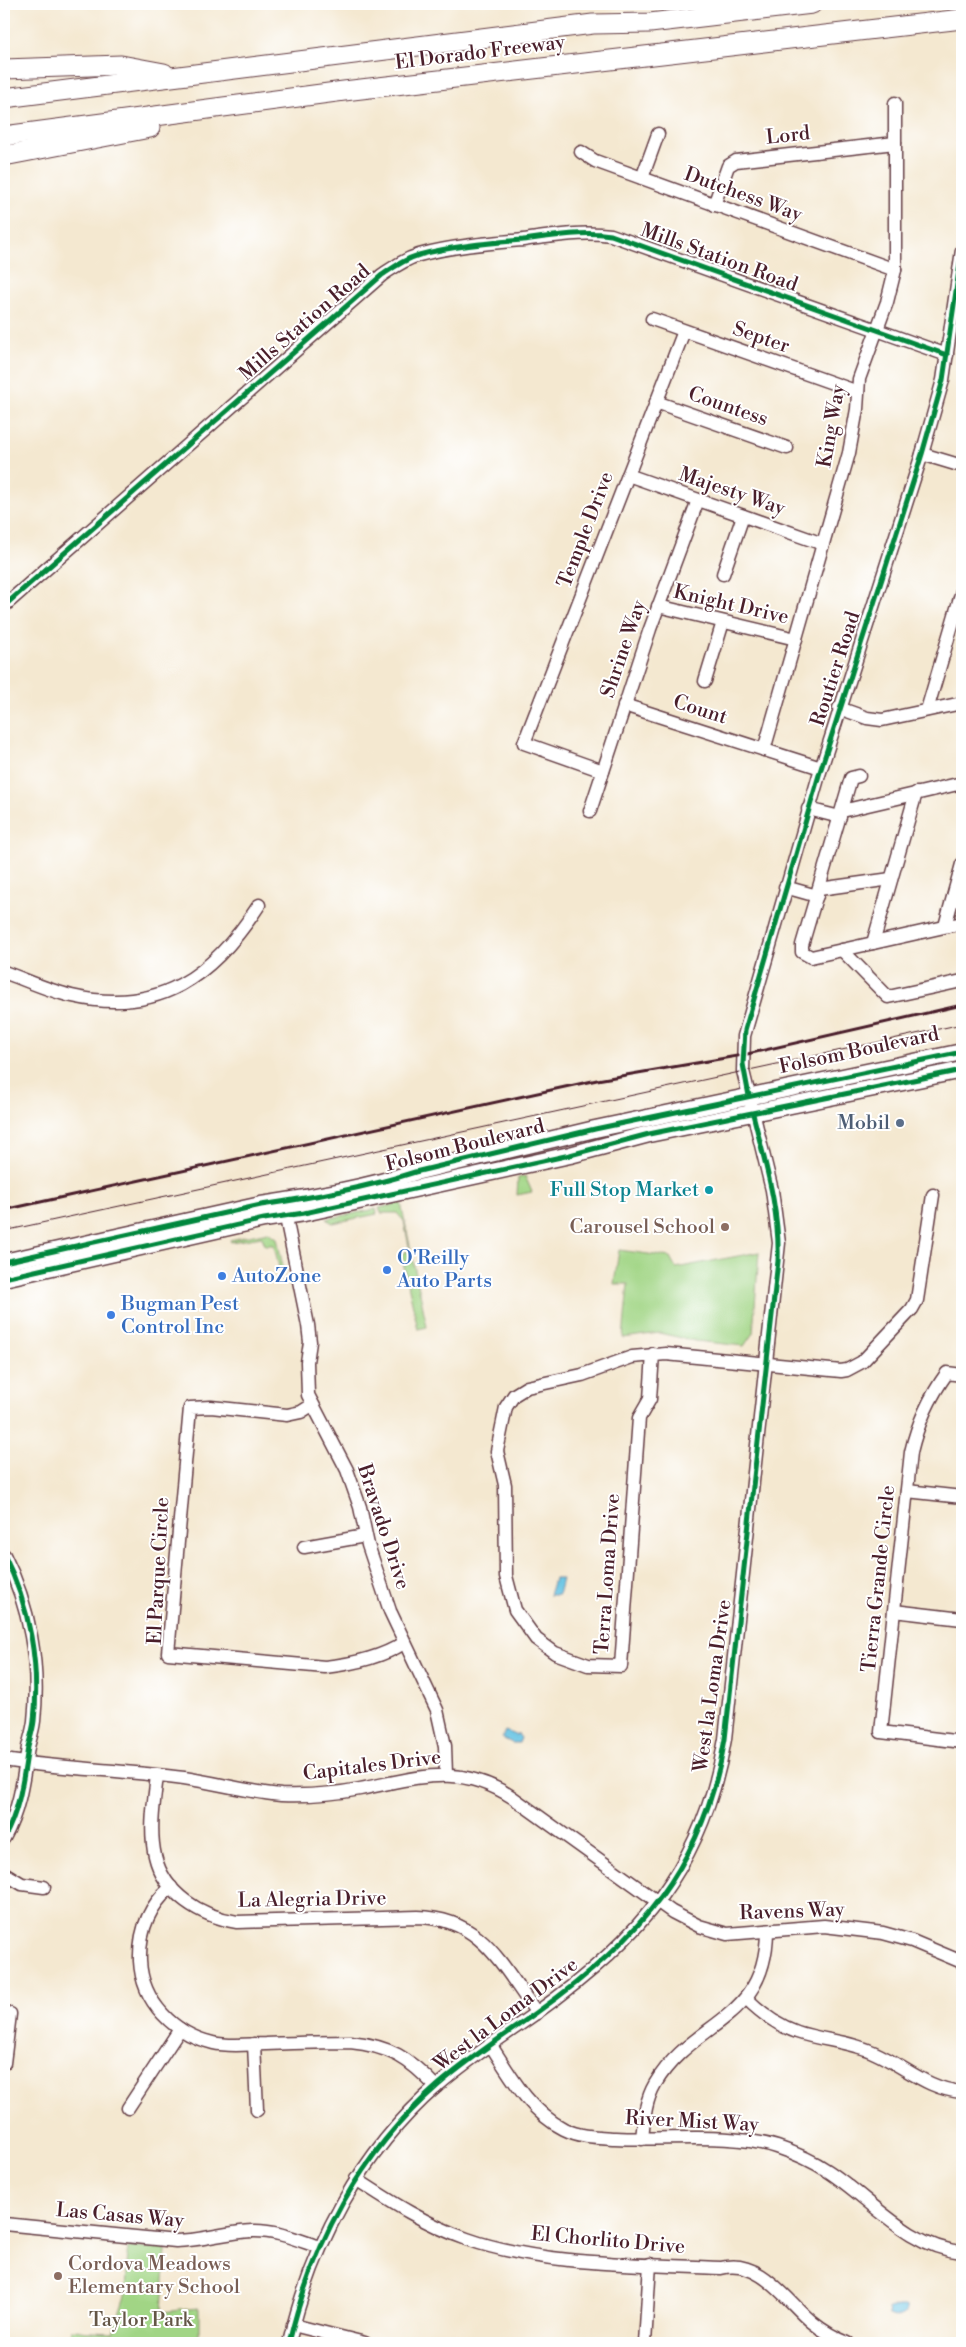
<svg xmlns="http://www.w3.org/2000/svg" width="966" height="2347" viewBox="0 0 966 2347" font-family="'Libre Bodoni',serif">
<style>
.green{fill:#a1d585;stroke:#767a58}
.water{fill:#65c3e3;stroke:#587187}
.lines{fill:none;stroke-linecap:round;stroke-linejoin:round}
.minor-casing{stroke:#643d44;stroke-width:15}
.major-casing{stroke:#643d44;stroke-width:19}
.highway-casing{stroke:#643d44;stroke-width:21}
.minor{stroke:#fff;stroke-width:12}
.major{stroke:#fff;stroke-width:16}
.highway{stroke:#fff;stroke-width:19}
.tram{stroke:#4a1f2b;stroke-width:1}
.rail{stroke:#4a1f2b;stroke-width:3}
.cycleway-casing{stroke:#fff;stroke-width:8}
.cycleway{stroke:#00873e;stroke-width:5}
.service-dot{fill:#5c6f8a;stroke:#fff;stroke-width:2}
.culture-dot{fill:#0f9aa8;stroke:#fff;stroke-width:2}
.education-dot{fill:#8d6e63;stroke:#fff;stroke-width:2}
.shop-dot{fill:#3f7fe0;stroke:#fff;stroke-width:2}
.labels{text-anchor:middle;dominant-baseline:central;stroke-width:4;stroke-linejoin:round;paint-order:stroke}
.street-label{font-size:20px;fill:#4a1f2b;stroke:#fff}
.service-label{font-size:20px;fill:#4e5e75;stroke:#fff;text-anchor:end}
.culture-label{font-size:20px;fill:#0d838f;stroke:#fff;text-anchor:end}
.education-label{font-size:20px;fill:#785e54;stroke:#fff;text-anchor:end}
.shop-label{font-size:20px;fill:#366cbe;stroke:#fff;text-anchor:start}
.park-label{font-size:20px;fill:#645646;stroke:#fff}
</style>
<rect width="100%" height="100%" fill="#fff"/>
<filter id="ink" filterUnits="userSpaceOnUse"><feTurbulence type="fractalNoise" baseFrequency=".02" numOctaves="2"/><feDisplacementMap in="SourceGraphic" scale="10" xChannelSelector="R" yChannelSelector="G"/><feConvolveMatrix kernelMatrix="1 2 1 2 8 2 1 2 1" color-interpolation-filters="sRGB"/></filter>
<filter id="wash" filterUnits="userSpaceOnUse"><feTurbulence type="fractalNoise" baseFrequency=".0096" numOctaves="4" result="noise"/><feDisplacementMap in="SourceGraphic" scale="20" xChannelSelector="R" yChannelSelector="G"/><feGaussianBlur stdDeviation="1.12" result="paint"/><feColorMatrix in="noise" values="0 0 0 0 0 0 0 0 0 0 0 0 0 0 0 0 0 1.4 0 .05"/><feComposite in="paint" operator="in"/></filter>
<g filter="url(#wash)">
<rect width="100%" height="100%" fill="#f4e8d0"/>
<g class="green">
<polygon points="525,1176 532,1192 517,1195 518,1178"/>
<polygon points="401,1203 427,1327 418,1329 401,1253 410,1251 404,1221 397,1213 381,1213 379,1208"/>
<polygon points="376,1209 377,1214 333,1223 326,1219"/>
<polygon points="268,1232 277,1238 284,1272 280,1272 274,1245 265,1245 262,1237 231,1242 230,1240"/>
<polygon points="619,1250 670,1257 676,1268 759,1252 753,1333 744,1346 696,1341 659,1333 623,1338 628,1284 614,1284"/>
<polygon points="128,2247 166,2250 162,2312 199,2308 199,2343 69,2343 71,2330 113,2332 126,2293"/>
</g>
<g class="water">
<polygon points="554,1579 562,1579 558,1595 549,1595"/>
<polygon points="505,1731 515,1735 518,1734 521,1738 519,1743 512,1743 502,1738"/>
<polygon points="898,2306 907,2306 907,2312 896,2317 890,2315 889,2308"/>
</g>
</g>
<g filter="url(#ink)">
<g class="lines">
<defs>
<g id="minor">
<polyline points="581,152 595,161 895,270"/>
<polyline points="642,178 658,134"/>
<polyline points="714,205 728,166 736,161 895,143"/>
<polyline points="652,319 858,392"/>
<polyline points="656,402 787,448"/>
<polyline points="922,454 962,466"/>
<polyline points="628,475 823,544"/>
<polyline points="723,574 743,516"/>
<path d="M4,606L382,275C394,267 405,259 419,255C452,246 489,243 523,240C552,236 582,231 611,235L947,355"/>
<polyline points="658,606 796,639"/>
<polyline points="705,681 723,622"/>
<polyline points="624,705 821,768"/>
<polyline points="839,708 867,718 882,720 962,703"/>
<polyline points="927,710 962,591"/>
<polyline points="764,750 849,453 857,409 859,379 887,302 895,270 895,103"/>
<polyline points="603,771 524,743 684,331"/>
<polyline points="859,776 851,778 802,945 802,952 811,957 962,923"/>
<polyline points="808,809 840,817"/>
<polyline points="590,811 650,629 698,500"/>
<polyline points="842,811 962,783"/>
<polyline points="785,887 817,896"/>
<polyline points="819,889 891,879"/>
<polyline points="945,926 962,864"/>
<polyline points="873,943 916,793"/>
<polyline points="842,950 888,997 962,981"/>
<path d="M4,972C26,980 49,991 72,996C159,1016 213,976 259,905"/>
<polyline points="284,1208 308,1325 310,1342 307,1362 308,1395 347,1470 360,1507 368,1545 390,1611 437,1710 445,1746 446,1774"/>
<polyline points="653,1354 650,1399 639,1418 621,1666 588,1665 555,1653 536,1639 515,1610 506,1576 505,1485 497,1451 506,1407 514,1395 527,1387 582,1375 632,1357 666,1354 841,1371 847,1370 862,1362 912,1309 917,1300 933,1195"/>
<path d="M962,1375L947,1373C929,1398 918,1422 911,1452L881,1732L962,1742"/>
<path d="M312,1405L301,1412L287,1415L211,1407L190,1408L168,1653L325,1667C352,1664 382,1657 404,1643"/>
<polyline points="907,1491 962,1497"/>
<polyline points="304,1547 365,1536"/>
<path d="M4,1555C30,1606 40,1665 34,1721C33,1730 30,1739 28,1747C23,1780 20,1809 4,1838"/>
<polyline points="894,1611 962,1619"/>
<path d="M4,1760C63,1769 124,1770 184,1778C217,1783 248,1792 281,1795C307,1796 334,1794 360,1789C418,1778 458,1762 512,1797L672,1912L699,1926L727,1934L824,1926L883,1933L912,1941L962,1962"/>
<path d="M157,1776C154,1802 149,1830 155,1856C164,1894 200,1916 237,1922L418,1917C483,1918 502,1967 537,2013"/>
<polyline points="4,1873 22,1884 44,1887"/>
<path d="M171,1887C149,1906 139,1932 140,1961C142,2002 174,2034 213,2043C230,2047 249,2044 266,2044C294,2043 322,2042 350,2042C390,2046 409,2058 436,2087"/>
<path d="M746,1998C761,2013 777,2025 797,2032C823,2041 850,2041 875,2053C906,2067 927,2089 962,2092"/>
<polyline points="4,2012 10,2014 4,2063"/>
<polyline points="254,2044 257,2110"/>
<path d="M490,2044C510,2075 530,2112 564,2129C580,2137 597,2137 615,2138C666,2141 730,2132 777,2147C795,2153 813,2161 828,2171C871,2199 908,2247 962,2252"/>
<polyline points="128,2108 180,2029"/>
<path d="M642,2139C644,2120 645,2101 655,2084C692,2020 766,2023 767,1931"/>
<path d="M356,2179C391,2202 427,2225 467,2239C544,2266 640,2264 721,2268C760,2258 786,2300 812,2322C823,2331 835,2338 848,2343"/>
<path d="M4,2224L176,2241C202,2241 226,2232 252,2231C276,2230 298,2240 319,2247"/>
<polyline points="293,2325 365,2343"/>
<path d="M289,2343C312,2245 360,2153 437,2086C468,2059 502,2037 536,2013C639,1940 704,1866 725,1739L779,1243L772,1190L743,1071L744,1036L819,775L922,454L943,380L962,250"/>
<polyline points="645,2343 650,2264"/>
</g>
<g id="major">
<path d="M4,1262L261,1205C313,1197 366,1188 415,1172L595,1129L962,1052"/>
<polyline points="4,1278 264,1219 304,1213 570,1155 649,1134 962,1070"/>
</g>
<g id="highway">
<polyline points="4,69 121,65 164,73"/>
<polyline points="4,98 593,24 650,23 812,4"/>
<polyline points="4,136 344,91 962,19"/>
<polyline points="4,156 150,128"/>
</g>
</defs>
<use href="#minor" class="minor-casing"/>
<use href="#major" class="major-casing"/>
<use href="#highway" class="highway-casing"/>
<use href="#minor" class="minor"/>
<use href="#major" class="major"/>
<use href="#highway" class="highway"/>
<polyline class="tram" points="4,1231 962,1024"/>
<polyline class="rail" points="4,1210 597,1080 743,1055 962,1005"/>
<defs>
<g id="cycleway">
<path d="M4,606L382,275C394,267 405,259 419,255C452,246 489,243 523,240C552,236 582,231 611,235L947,355"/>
<polyline points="749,1096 743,1064 745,1030 819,775 922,454 943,380 962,250"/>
<path d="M4,1262L261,1205C313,1197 366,1188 415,1172L595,1129L962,1052"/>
<polyline points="4,1278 264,1219 304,1213 570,1155 649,1134 962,1070"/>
<path d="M4,1555C30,1606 40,1665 34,1721C33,1730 30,1739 28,1747C23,1780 20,1809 4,1838"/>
<path d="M289,2343C312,2245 360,2153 437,2086C468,2059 502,2037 536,2013C639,1940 704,1866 725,1739L778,1261C780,1210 765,1163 753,1114"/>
</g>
</defs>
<use href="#cycleway" class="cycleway-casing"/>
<use href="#cycleway" class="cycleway"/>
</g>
</g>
<circle class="service-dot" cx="900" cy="1123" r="5"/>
<circle class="culture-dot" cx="709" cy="1190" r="5"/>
<g class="education-dot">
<circle cx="725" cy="1227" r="5"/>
<circle cx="58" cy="2276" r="5"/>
</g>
<g class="shop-dot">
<circle cx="387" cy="1270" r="5"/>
<circle cx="222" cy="1276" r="5"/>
<circle cx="111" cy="1315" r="5"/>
</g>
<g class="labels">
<g class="street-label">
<text transform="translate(480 53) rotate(-7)">El Dorado Freeway</text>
<text transform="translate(788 136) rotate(-6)">Lord</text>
<text transform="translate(743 195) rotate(20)">Dutchess Way</text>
<text transform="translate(719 258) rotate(20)">Mills Station Road</text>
<text transform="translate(305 323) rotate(-41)">Mills Station Road</text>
<text transform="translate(761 338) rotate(19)">Septer</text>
<text transform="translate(728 407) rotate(19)">Countess</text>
<text transform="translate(832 426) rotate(-80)">King Way</text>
<text transform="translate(732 492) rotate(19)">Majesty Way</text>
<text transform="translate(586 530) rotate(-69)">Temple Drive</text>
<text transform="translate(731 605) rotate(13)">Knight Drive</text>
<text transform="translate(624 649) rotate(-71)">Shrine Way</text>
<text transform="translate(836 669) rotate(-72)">Routier Road</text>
<text transform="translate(700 710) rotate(18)">Count</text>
<text transform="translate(859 1051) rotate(-12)">Folsom Boulevard</text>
<text transform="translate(465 1146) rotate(-14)">Folsom Boulevard</text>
<text transform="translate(383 1527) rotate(72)">Bravado Drive</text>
<text transform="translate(159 1571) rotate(-87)">El Parque Circle</text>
<text transform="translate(608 1574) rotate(-86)">Terra Loma Drive</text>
<text transform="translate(879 1579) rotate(-84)">Tierra Grande Circle</text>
<text transform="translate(713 1686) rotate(-82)">West la Loma Drive</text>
<text transform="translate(372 1766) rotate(-7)">Capitales Drive</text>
<text transform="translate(312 1900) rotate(-1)">La Alegria Drive</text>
<text transform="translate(792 1912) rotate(-2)">Ravens Way</text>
<text transform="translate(506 2015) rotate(-37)">West la Loma Drive</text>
<text transform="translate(692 2122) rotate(3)">River Mist Way</text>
<text transform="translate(120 2216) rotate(5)">Las Casas Way</text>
<text transform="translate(608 2241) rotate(5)">El Chorlito Drive</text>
</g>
<g class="service-label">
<text x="890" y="1123">Mobil</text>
</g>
<g class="culture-label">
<text x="699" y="1190">Full Stop Market</text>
</g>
<g class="education-label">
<text x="715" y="1227">Carousel School</text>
<text x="68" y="2264" text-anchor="start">Cordova Meadows<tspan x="68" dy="23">Elementary School</tspan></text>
</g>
<g class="shop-label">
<text x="397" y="1258">O'Reilly<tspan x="397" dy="23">Auto Parts</tspan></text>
<text x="232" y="1276">AutoZone</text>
<text x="121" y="1304">Bugman Pest<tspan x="121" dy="23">Control Inc</tspan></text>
</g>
<g class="park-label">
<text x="141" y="2320">Taylor Park</text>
</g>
</g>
<rect width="966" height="2347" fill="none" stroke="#fff" stroke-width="20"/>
</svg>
